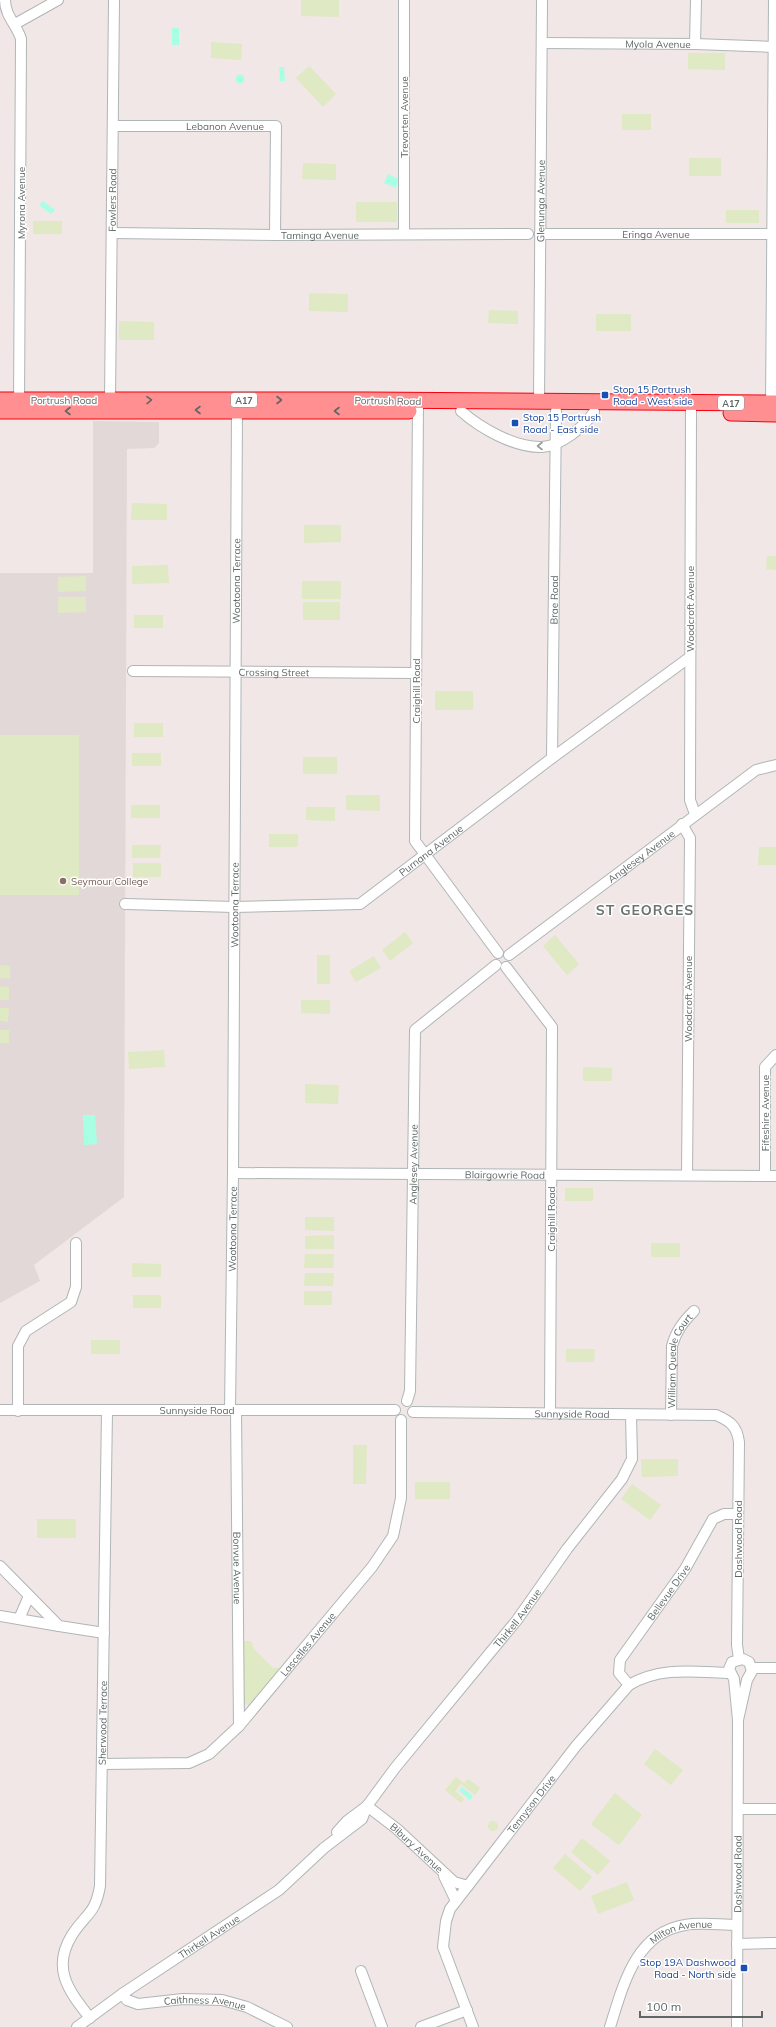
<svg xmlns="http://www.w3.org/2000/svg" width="776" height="2027" viewBox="0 0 776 2027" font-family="Mulish,sans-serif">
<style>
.education{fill:#e3d8d8}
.green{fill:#dfe9c3}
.water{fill:#a8ffe4}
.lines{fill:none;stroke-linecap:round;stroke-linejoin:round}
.minor-casing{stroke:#afb6b6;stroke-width:12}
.highway-casing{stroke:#f7000f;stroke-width:17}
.minor{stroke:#fff;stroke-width:10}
.highway{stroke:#ff8f90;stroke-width:15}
.oneway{stroke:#5e6766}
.oneway2{stroke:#969c9c}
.transit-dot{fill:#1a4fb4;stroke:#fff;stroke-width:1.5}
.education-dot{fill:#8d6e63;stroke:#fff;stroke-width:1.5}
.labels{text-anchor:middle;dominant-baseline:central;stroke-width:3;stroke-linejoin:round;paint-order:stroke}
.shield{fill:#fff;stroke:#8e9594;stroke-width:1}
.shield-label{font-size:9px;font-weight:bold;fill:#5e6766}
.street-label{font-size:10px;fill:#5e6766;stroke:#fff}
.transit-label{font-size:10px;fill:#164399;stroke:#fff;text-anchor:start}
.education-label{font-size:10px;fill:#785e54;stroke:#fff;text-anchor:start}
.district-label{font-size:14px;font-weight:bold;letter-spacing:1px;fill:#6a7472;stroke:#fff}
</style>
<rect width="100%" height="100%" fill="#f1e7e7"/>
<polygon class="education" points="93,421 159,422 159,443 154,448 127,449 124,1197 34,1265 40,1281 0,1303 0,573 93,573"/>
<g class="green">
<polygon points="301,0 339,0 339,17 301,16"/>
<polygon points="211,42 242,44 241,60 211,58"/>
<polygon points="688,53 725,53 725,70 688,69"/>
<polygon points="309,66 336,94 323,107 296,78"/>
<rect x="622" y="114" width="29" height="16"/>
<rect x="689" y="158" width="32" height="18"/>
<polygon points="303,163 336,164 336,180 302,179"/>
<rect x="356" y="202" width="41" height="20"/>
<rect x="726" y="210" width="33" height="13"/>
<rect x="33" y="221" width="29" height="13"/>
<polygon points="309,293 348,294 348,312 309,311"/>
<polygon points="489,310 518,311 518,324 488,323"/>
<rect x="596" y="314" width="35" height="17"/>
<polygon points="119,321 154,322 154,340 119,340"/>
<polygon points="132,503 167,504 167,520 131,520"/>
<polygon points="304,525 341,525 341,542 304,543"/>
<polygon points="767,556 776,556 776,570 766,569"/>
<polygon points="168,565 169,583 132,584 132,566"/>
<polygon points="86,576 86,591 58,592 58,577"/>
<rect x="302" y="581" width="39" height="18"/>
<polygon points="58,597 86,597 86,612 58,613"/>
<rect x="303" y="602" width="37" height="18"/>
<rect x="134" y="615" width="29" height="13"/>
<rect x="435" y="691" width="38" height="19"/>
<rect x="134" y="723" width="29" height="14"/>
<rect x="0" y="735" width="79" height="160"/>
<rect x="132" y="753" width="29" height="13"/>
<rect x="303" y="757" width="34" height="17"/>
<polygon points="346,795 380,795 380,811 346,810"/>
<rect x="131" y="805" width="29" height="13"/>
<polygon points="306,807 335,807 335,821 306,820"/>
<rect x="269" y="834" width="29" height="13"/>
<polygon points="132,845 161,845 160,858 132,858"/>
<polygon points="759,847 776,847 776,865 758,865"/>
<rect x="133" y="863" width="28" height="14"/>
<polygon points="405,932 413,943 390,961 382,950"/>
<polygon points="555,935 579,964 567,975 543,946"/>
<rect x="317" y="955" width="13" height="29"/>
<polygon points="374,956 381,968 356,982 349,971"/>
<polygon points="0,965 10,966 10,979 0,978"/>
<polygon points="0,986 9,987 9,1000 0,1000"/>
<polygon points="301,1000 330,1000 330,1014 301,1013"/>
<polygon points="0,1008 9,1008 8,1022 0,1021"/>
<rect x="0" y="1030" width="9" height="13"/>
<polygon points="164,1050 165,1067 129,1069 128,1052"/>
<polygon points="583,1067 612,1068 612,1081 583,1081"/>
<polygon points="305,1084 339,1085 338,1104 305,1103"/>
<rect x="565" y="1188" width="28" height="13"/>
<polygon points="305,1217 334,1217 334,1231 305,1230"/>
<polygon points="334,1235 334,1249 305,1249 305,1236"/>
<rect x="651" y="1243" width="29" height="14"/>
<polygon points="305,1254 334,1254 333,1268 304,1268"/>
<polygon points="132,1263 161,1264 161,1277 132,1277"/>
<polygon points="305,1273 334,1273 333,1286 304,1286"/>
<rect x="304" y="1291" width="28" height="14"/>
<rect x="133" y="1295" width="28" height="13"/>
<rect x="91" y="1340" width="29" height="14"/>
<polygon points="566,1349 595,1349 594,1362 566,1362"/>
<polygon points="353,1445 367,1445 366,1484 353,1484"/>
<polygon points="641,1459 678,1459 678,1476 642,1477"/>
<rect x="415" y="1482" width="35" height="17"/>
<polygon points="632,1484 661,1505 650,1520 621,1499"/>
<rect x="37" y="1519" width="39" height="19"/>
<polygon points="243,1641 251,1641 254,1649 273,1668 284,1668 252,1705 245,1704 243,1700"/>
<polygon points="655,1749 683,1770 671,1785 644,1764"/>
<polygon points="456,1777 464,1783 468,1779 480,1788 475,1795 461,1784 455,1791 464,1799 461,1803 445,1790"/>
<polygon points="615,1793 642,1815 619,1845 591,1824"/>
<circle cx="493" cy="1826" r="5"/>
<polygon points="582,1838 610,1861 598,1875 571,1852"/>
<polygon points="565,1854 592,1877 580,1891 553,1868"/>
<polygon points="627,1882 634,1900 598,1914 591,1896"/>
</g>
<g class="water">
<rect x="172" y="28" width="7" height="17"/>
<polygon points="279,67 284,67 285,81 280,81"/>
<circle cx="240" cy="79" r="4.5"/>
<polygon points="388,174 399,179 396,188 384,183"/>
<polygon points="43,201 55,210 51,214 39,205"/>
<polygon points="83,1115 95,1115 97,1144 84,1145"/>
<polygon points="462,1787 473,1796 470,1800 459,1791"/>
</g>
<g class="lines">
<defs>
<g id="minor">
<path d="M5,0C5,16 17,25 21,39L19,406"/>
<polyline points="15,24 58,0"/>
<path id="s1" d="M542,43L695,44L774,47"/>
<polyline points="695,44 696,0"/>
<path id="s2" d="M113,126H276L275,235"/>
<path id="s3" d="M112,233L275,235L528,234"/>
<polyline points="404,234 404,0"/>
<path id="s4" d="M540,234H772"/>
<path id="s5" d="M110,400L114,0"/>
<polyline points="418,402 415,841 498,953"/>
<path id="s6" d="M539,402L542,0"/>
<polyline points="691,403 690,800 695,814"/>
<polyline points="771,408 774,0"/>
<path d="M461,411C480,428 515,448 542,447C561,446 584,427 594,412"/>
<path id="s7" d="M133,671L416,673"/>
<path id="s8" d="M552,758L556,411"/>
<polyline points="682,824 690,838 687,1175"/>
<path id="s9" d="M125,904L234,907L360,904L552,758L690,657"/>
<path id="s10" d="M509,955L756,770L776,765"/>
<polyline points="506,967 552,1027 550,1414"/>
<path id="s11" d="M233,1173L776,1176"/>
<polyline points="765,1176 765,1067 776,1055"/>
<path id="s12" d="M407,1401L410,1391L415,1030L496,965"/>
<path id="s13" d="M0,1410H395"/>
<path id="s14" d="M230,1410L233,1173L237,406"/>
<path id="s15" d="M236,1410L239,1726"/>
<polyline points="18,1411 18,1346 26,1331 71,1302 76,1287 76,1243"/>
<path id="s16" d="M413,1412L716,1415C730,1421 737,1426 739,1442L737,1645L739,1659"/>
<path id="s17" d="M671,1415L672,1346C676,1331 683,1322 694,1311"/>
<polyline points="0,1566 59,1626 104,1633"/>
<polyline points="0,1616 59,1626"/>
<polyline points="19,1619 29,1596"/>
<polyline points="752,1668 776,1668"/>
<path id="s18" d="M629,1685L619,1673L620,1660L685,1569L713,1519L724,1514H738"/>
<path id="s19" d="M103,1764L189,1763L209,1754L239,1726L372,1567L393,1536L401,1498V1420"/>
<path id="s20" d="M367,1806L397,1829L454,1882L468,1886"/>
<polyline points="738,1809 776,1809"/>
<polyline points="337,1832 347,1821 367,1806"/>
<polyline points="444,1876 456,1901"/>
<polyline points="737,1944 776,1943"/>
<polyline points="361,1971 382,2027"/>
<path id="s21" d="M122,1994L127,2000L138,2004L183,1999L222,2000L247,2007L287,2027"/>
<path id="s22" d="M90,2018C69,1991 51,1969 72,1935C86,1913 95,1915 100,1886L107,1411"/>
<path id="s23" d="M77,2027L122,1994L279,1890L324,1848L362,1819L367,1806L395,1768L517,1620L567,1549L622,1479L632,1459L631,1415"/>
<polyline points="421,2027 467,2010"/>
<path id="s24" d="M473,2027L443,1947L446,1921L450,1909L576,1746L629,1685C661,1666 695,1672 730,1673"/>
<path id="s25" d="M610,2027C623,1986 635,1933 685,1925C701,1922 720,1925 737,1925"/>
<path id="s26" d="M737,2027L738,1720L734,1679L729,1669L732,1662L743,1659L749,1662L752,1671L747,1680L738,1720"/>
</g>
<g id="highway">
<polyline points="0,400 366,400 776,403"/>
<polyline points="0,411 409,411"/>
<polyline points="731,413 776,414"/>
</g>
</defs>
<use href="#minor" class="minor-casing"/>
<use href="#highway" class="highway-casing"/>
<use href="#minor" class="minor"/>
<use href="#highway" class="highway"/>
</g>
<defs><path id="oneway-chevron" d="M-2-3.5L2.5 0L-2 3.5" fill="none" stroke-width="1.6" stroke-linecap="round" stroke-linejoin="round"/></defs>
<g class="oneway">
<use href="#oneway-chevron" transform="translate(149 400) rotate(-1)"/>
<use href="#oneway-chevron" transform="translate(279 400)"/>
<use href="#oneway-chevron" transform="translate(198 410) rotate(-180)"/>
<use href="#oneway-chevron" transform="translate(68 411) rotate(-180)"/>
<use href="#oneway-chevron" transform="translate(337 411) rotate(-180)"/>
</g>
<use class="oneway2" href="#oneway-chevron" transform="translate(540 446) rotate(180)"/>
<g class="transit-dot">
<rect x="601" y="391" width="8" height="8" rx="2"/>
<rect x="511" y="419" width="8" height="8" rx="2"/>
<rect x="740" y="1964" width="8" height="8" rx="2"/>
</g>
<circle class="education-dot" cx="63" cy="881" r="4"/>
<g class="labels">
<g class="shield">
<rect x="231" y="393" width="26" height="14" rx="3"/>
<rect x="718" y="396" width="26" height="14" rx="3"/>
</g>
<g class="shield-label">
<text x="244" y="400">A17</text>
<text x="731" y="403">A17</text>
</g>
<g class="street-label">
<text stroke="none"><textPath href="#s1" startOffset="116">Myola Avenue</textPath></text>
<text transform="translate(404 117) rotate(-90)">Trevorten Avenue</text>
<text stroke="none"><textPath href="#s2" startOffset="112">Lebanon Avenue</textPath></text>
<text stroke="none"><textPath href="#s5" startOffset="200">Fowlers Road</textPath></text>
<text stroke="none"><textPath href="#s6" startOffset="201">Glenunga Avenue</textPath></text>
<text transform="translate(21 203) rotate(-90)">Myrona Avenue</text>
<text stroke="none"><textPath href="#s4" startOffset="116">Eringa Avenue</textPath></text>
<text stroke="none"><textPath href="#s3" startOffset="208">Taminga Avenue</textPath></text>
<text x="64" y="400">Portrush Road</text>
<text transform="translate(388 401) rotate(1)">Portrush Road</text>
<text stroke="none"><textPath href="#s14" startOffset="829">Wootoona Terrace</textPath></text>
<text stroke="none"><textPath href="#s8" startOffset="158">Brae Road</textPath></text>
<text transform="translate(690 609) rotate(-90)">Woodcroft Avenue</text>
<text stroke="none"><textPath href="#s7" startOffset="141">Crossing Street</textPath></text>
<text transform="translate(416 691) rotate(-90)">Craighill Road</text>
<text stroke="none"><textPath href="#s9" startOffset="324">Purnana Avenue</textPath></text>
<text stroke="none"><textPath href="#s10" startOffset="165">Anglesey Avenue</textPath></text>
<text stroke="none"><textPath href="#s14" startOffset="505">Wootoona Terrace</textPath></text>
<text transform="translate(688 999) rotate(-90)">Woodcroft Avenue</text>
<text transform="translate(765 1113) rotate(-90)">Fifeshire Avenue</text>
<text stroke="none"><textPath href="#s12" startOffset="237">Anglesey Avenue</textPath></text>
<text stroke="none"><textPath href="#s11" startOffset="272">Blairgowrie Road</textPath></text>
<text transform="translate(551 1219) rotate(-90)">Craighill Road</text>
<text stroke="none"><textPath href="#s14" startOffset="181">Wootoona Terrace</textPath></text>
<text stroke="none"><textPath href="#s17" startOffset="56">William Queale Court</textPath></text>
<text stroke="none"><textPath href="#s13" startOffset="197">Sunnyside Road</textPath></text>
<text stroke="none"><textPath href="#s16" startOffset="159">Sunnyside Road</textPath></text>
<text transform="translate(738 1539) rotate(-90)">Dashwood Road</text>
<text stroke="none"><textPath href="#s15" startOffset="158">Bonvue Avenue</textPath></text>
<text stroke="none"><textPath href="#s18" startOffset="112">Bellevue Drive</textPath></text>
<text stroke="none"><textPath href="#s23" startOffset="608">Thirkell Avenue</textPath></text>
<text stroke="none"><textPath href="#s19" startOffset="256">Lascelles Avenue</textPath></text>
<text stroke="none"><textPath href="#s22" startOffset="313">Sherwood Terrace</textPath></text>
<text stroke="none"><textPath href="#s24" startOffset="257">Tennyson Drive</textPath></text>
<text stroke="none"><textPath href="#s20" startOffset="65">Bibury Avenue</textPath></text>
<text stroke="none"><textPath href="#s26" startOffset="153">Dashwood Road</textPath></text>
<text stroke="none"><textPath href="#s25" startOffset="129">Milton Avenue</textPath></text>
<text stroke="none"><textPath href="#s23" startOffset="160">Thirkell Avenue</textPath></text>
<text stroke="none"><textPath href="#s21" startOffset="87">Caithness Avenue</textPath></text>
</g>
<g class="transit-label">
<text x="613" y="389">Stop 15 Portrush<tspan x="613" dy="12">Road - West side</tspan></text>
<text x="523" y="417">Stop 15 Portrush<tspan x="523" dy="12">Road - East side</tspan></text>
<text x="736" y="1962" text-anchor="end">Stop 19A Dashwood<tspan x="736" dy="12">Road - North side</tspan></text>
</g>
<g class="education-label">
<text x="71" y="881">Seymour College</text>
</g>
<g class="district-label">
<text x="645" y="910">ST GEORGES</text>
</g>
</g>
<path d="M640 2011v6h122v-6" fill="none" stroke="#5e6766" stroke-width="2"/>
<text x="646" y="2011" font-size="12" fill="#5e6766" stroke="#ffffff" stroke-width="3" paint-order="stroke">100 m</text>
</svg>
